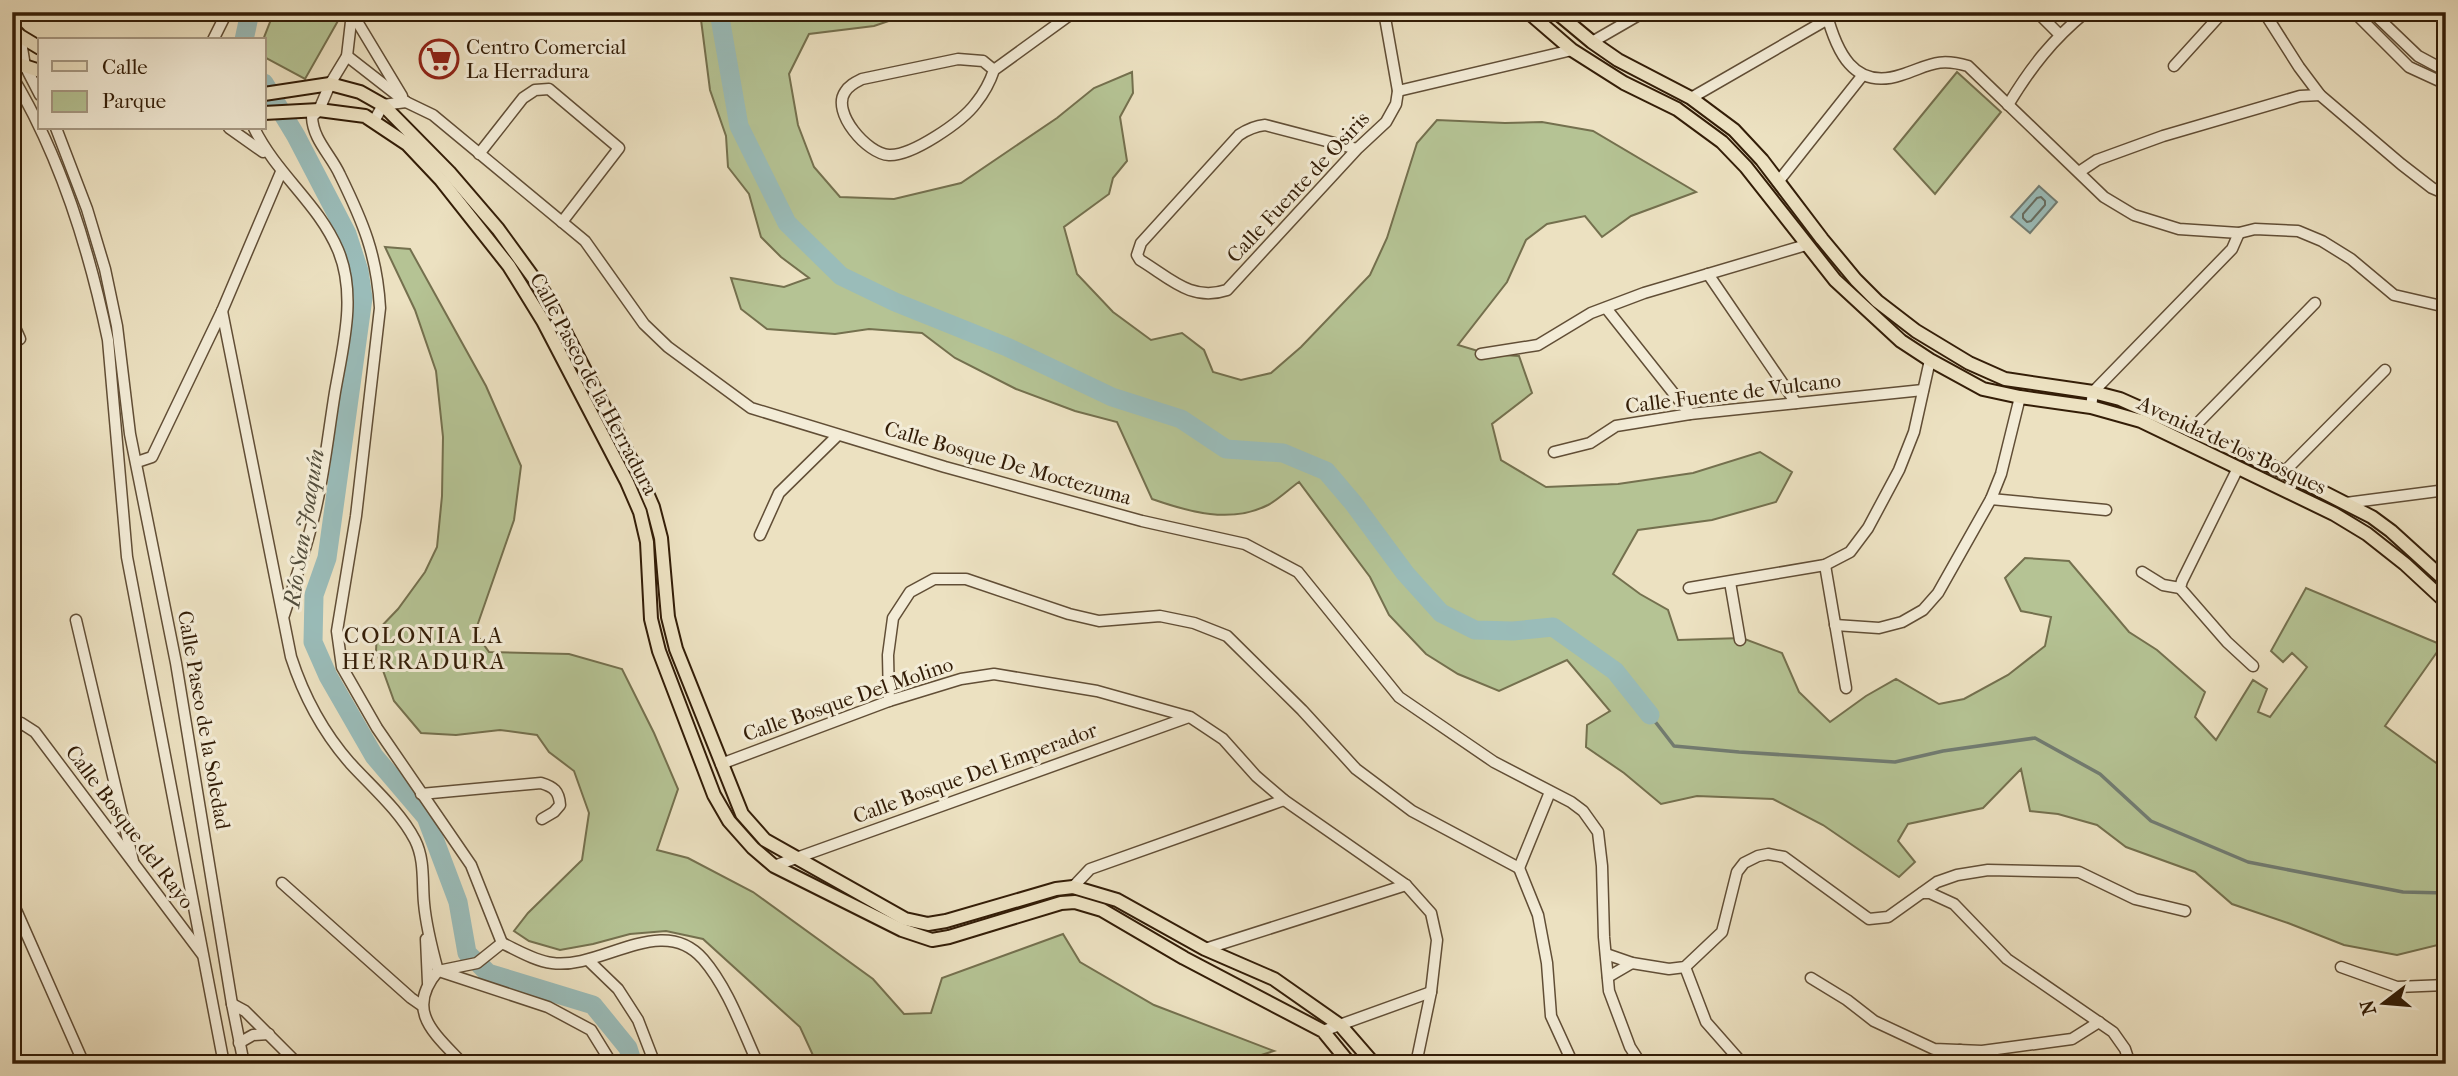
<svg xmlns="http://www.w3.org/2000/svg" width="2458" height="1076" viewBox="0 0 2458 1076" font-family="'IM FELL French Canon',serif">
<style>
.green{fill:#b5c394;stroke:#74704e;stroke-width:2}
.water{fill:#9abcb9;stroke:#717c72;stroke-width:2}
.lines{fill:none;stroke-linecap:round;stroke-linejoin:round}
.shore{stroke:#666c60;stroke-width:2}
.stream{stroke:#717c72;stroke-width:3.5}
.river{stroke:#9abcb9;stroke-width:19}
.minor-casing{stroke:#614e36;stroke-width:13}
.major-casing{stroke:#331d07;stroke-width:16}
.minor{stroke:#f3ecd7;stroke-width:10}
.major{stroke:#ece1c1;stroke-width:12}
.labels{text-anchor:middle;dominant-baseline:central;stroke-width:6;stroke-linejoin:round;paint-order:stroke}
.poi-label{font-size:21px;fill:#331d07;stroke:#f3ecd7;text-anchor:start}
.street-label{font-size:21px;fill:#331d07;stroke:#f3ecd7}
.water-label{font-size:23px;font-style:italic;fill:#524d3c;stroke:#f3ecd7}
.neighbourhood-label{font-size:23px;letter-spacing:2px;fill:#331d07;stroke:#f3ecd7}
</style>
<rect width="100%" height="100%" fill="#ece1c1"/>
<filter id="stains"><feTurbulence type="fractalNoise" baseFrequency=".00286" numOctaves="4"/><feColorMatrix values="0 0 0 0 .2 0 0 0 0 .09 0 0 0 0 .02 0 0 0 .5 -.17"/></filter>
<radialGradient id="worn" r=".72"><stop offset=".6" stop-color="#630" stop-opacity="0"/><stop offset="1" stop-color="#630" stop-opacity=".3"/></radialGradient>
<g class="green">
<polygon points="274,12 343,12 305,79 264,57 263,40"/>
<path d="M700,12H915L874,26L809,34L789,74L798,125L814,167L840,197L894,199L961,183L1057,118L1094,88L1132,72L1133,93L1120,117L1127,161L1113,178L1109,194L1064,227L1077,274L1113,312L1151,340L1182,333L1204,350L1213,372L1241,380L1271,373L1301,347L1370,275L1387,238L1417,143L1437,120L1505,123L1542,122L1593,131L1696,192L1631,216L1602,237L1585,216L1547,224L1526,240L1507,282L1458,345L1488,354L1519,356L1532,393L1492,424L1501,460L1546,487L1618,484L1693,473L1760,452L1792,472L1776,502L1712,520L1638,530L1613,574L1640,594L1668,610L1678,640L1742,638L1782,653L1799,692L1830,722L1866,696L1896,679L1939,704L1964,699L2008,675L2045,646L2051,617L2021,611L2005,578L2025,558L2069,561L2129,632L2157,650L2205,692L2195,717L2216,740L2253,680L2267,689L2258,712L2270,717L2307,667L2292,653L2283,662L2271,651L2306,588L2442,645L2385,726L2446,770V943L2397,955L2344,945L2288,923L2232,904L2195,872L2126,847L2097,825L2058,814L2030,811L2021,769L1983,808L1908,824L1898,841L1915,862L1899,877L1823,825L1773,799L1697,796L1661,804L1624,773L1586,747L1587,725L1610,711L1567,660L1499,691L1458,674L1426,654L1389,615L1370,577L1299,482C1289,489 1279,499 1268,505C1231,524 1189,512 1152,499L1117,422L1075,411L1016,389L955,358L922,333L869,329L835,334L767,329L741,309L731,278L784,287L809,278L781,257L761,237L749,194L728,167L726,136L710,90Z"/>
<polygon points="1957,72 2001,112 1935,194 1894,149"/>
<polygon points="385,247 410,249 486,386 521,466 514,520 475,632 489,652 569,654 622,669 654,733 678,789 657,850 688,858 753,892 873,979 904,1014 931,1013 942,978 1063,934 1080,962 1154,1005 1274,1051 1233,1064 817,1064 800,1027 703,939 666,931 630,934 593,944 560,950 529,941 514,931 528,913 582,860 589,813 574,771 549,752 537,735 500,730 456,735 421,733 394,701 376,651 377,631 398,609 425,572 437,547 442,496 443,437 436,371 415,310"/>
</g>
<polygon class="water" points="2039,186 2057,202 2030,233 2011,217"/>
<g class="lines">
<polygon class="shore" points="2041,197 2045,201 2045,205 2031,221 2027,222 2023,218 2023,214 2037,198"/>
<polyline class="stream" points="1650,715 1674,746 1739,752 1895,762 1943,751 2035,738 2100,774 2151,821 2248,862 2403,892 2446,893"/>
<g class="river">
<polyline points="719,12 739,126 787,223 841,276 895,302 1007,347 1112,397 1181,419 1226,449 1283,453 1326,471 1354,504 1405,573 1441,613 1475,630 1513,631 1553,627 1615,671 1650,715"/>
<polyline points="244,40 250,12"/>
<polyline points="264,83 296,136 347,234 359,271 363,298 327,558 314,595 313,642 328,676 374,756 426,817 458,902 467,953 475,961"/>
<polyline points="480,965 488,973 593,1005 628,1048 633,1064"/>
</g>
<defs>
<g id="minor">
<path d="M1826,12C1836,50 1853,91 1901,75C1929,66 1937,57 1968,66L2104,197L2134,215L2179,229L2239,233L2255,229L2298,231L2322,241L2351,259L2394,295L2446,307"/>
<polyline points="2037,12 2059,34"/>
<polyline points="2264,12 2299,67 2320,95 2401,164 2432,188 2446,194"/>
<polyline points="2354,12 2409,67 2446,84"/>
<polyline points="2372,12 2418,56 2446,71"/>
<path d="M352,13L347,56L330,84L319,110L312,117C313,140 331,155 340,175C363,222 377,255 380,308L356,516L337,631L342,667L377,728L471,865L502,943"/>
<polyline points="352,13 402,96"/>
<polyline points="20,36 25,66 40,95"/>
<polyline points="213,40 227,12"/>
<polyline points="1592,42 1644,12"/>
<polyline points="347,56 406,102 433,115 585,241 644,324 668,347 751,408 945,467 1142,521 1245,544 1298,572 1399,697 1494,762 1571,802 1583,811 1598,832 1602,866 1604,937 1609,991 1630,1047 1641,1064"/>
<polyline points="2174,66 2223,12"/>
<path d="M994,70L983,61L958,59L862,79C856,82 849,85 845,92C831,112 867,154 889,155C912,156 962,122 976,103C984,93 990,82 994,70L1074,12"/>
<path d="M12,76C61,157 89,249 108,340L127,557L224,1064"/>
<polyline points="1398,91 1572,50"/>
<polyline points="1691,98 1828,19"/>
<path d="M2008,105C2031,67 2052,40 2086,12"/>
<polyline points="374,121 383,105 406,102"/>
<polyline points="56,128 87,209 105,269 117,326 130,434 176,663 232,1004 244,1064"/>
<polyline points="229,128 263,152"/>
<path d="M254,128C277,175 318,203 338,250C357,295 343,346 335,392C329,429 325,466 317,503C309,541 296,578 284,615"/>
<path d="M1357,149L1265,125C1255,126 1248,129 1239,135L1141,243L1137,255L1140,260C1170,278 1191,302 1227,290L1357,149L1386,122L1396,104L1398,91L1384,12"/>
<polyline points="479,154 523,98 535,90 549,89 619,148 562,222"/>
<polyline points="2079,172 2097,160 2163,136 2300,96 2320,95"/>
<polyline points="1778,182 1862,76"/>
<polyline points="1708,274 1796,403"/>
<polyline points="1606,308 1690,414"/>
<path d="M222,311L291,657C304,697 322,731 350,763C372,787 400,811 415,840C425,860 422,882 424,903C426,926 432,949 438,971"/>
<polyline points="12,321 20,339"/>
<polyline points="1481,354 1538,345 1591,313 1644,293 1806,245"/>
<polyline points="2091,407 2093,392 2232,249 2239,233"/>
<polyline points="2192,429 2315,303"/>
<polyline points="1554,452 1590,443 1616,426 1690,414 1923,390"/>
<polyline points="137,462 152,457 222,311 281,172"/>
<polyline points="2238,468 2182,581 2180,588 2227,642 2253,666"/>
<polyline points="2284,472 2385,370"/>
<polyline points="1991,499 2106,510"/>
<polyline points="2346,503 2446,490"/>
<polyline points="760,535 779,493 838,435"/>
<polyline points="1825,565 1846,688"/>
<polyline points="2142,572 2163,585 2180,588"/>
<polyline points="1730,582 1740,640"/>
<polyline points="1689,588 1825,565 1850,552 1868,528 1899,470 1914,432 1930,360"/>
<polyline points="76,620 133,861"/>
<polyline points="1835,625 1879,628 1902,622 1923,610 1938,593 1991,499 2001,474 2020,397"/>
<polyline points="889,701 888,655 893,618 910,592 934,579 966,579 1069,614 1099,621 1160,616 1194,623 1227,636 1302,710 1356,769 1412,811 1519,868"/>
<polyline points="12,734 21,723 35,732 202,954"/>
<polyline points="721,764 889,701 961,679 994,674 1097,691 1190,717 1223,739 1256,776 1284,800 1406,885 1431,913 1437,940 1431,992 1416,1064"/>
<path d="M421,794L541,783C554,787 559,791 560,805L554,812L542,819"/>
<polyline points="774,866 1189,717"/>
<polyline points="1519,868 1538,915 1547,963 1551,1016 1573,1064"/>
<polyline points="1519,868 1550,792"/>
<polyline points="282,883 411,998 421,1005"/>
<polyline points="1073,887 1090,869 1284,800"/>
<polyline points="1922,893 1930,893 1954,904 2007,959 2113,1032 2125,1049 2130,1064"/>
<polyline points="12,901 84,1064"/>
<polyline points="426,939 428,983"/>
<polyline points="1205,949 1406,885"/>
<polyline points="1606,954 1632,963 1669,969 1685,967 1722,932 1737,872 1744,863 1758,856 1768,854 1784,857 1869,919 1888,917 1937,882 1957,875 1988,870 2079,872 2135,899 2185,911"/>
<polyline points="589,961 618,989 638,1020 655,1064"/>
<polyline points="1685,967 1706,1022 1743,1064"/>
<polyline points="2341,967 2397,987 2446,985"/>
<path d="M438,971L477,963L502,943C517,950 535,961 552,963C601,970 662,912 703,959C728,988 742,1029 758,1064"/>
<path d="M438,971C404,1011 435,1034 463,1064"/>
<polyline points="439,971 548,1007 591,1030 612,1064"/>
<polyline points="1608,977 1632,963"/>
<polyline points="1811,978 1847,1000 1874,1021 1934,1049 1982,1051 2072,1039 2099,1022"/>
<polyline points="232,1004 245,1011 298,1064"/>
<polyline points="1323,1031 1431,992"/>
<polyline points="239,1043 253,1035 269,1034"/>
<polyline points="1960,1050 1962,1064"/>
</g>
<g id="major">
<polyline points="1528,12 1572,50 1624,83 1677,109 1722,142 1746,167 1835,280 1901,341 1930,360 1983,389 2020,397 2091,407 2141,421 2334,514 2367,534 2405,564 2446,602"/>
<polyline points="1556,12 1592,42 1618,60 1691,98 1734,130 1762,160 1822,239 1856,280 1877,301 1916,331 1969,363 2005,379 2093,392 2120,399 2284,472 2372,517 2391,531 2446,581"/>
<polyline points="12,28 20,36 40,48"/>
<polyline points="12,62 40,71"/>
<polyline points="264,94 330,84 360,92 383,105 449,172 498,229 546,295 640,477 653,507 661,538 668,617 676,649 742,814 765,840 905,919 928,924 946,921 1056,889 1073,887 1117,900 1205,949 1274,979 1341,1026 1374,1064"/>
<polyline points="264,113 319,110 365,116 407,144 441,180 509,266 543,321 627,482 640,512 647,542 651,619 659,651 714,795 729,821 753,848 774,866 902,930 932,940 949,937 1061,903 1075,902 1102,910 1184,958 1323,1031 1350,1064"/>
</g>
</defs>
<use href="#minor" class="minor-casing"/>
<use href="#major" class="major-casing"/>
<use href="#minor" class="minor"/>
<use href="#major" class="major"/>
</g>
<defs>
<symbol id="supermarket-ring" viewBox="-11 -11 22 22"><circle r="9.5" fill="#f3ecd7" stroke="#8f2418" stroke-width="1.5"/><path d="M-6-5.5h2.5l.6 2H6L4.5 2H-2.5L-4.4-4H-6ZM-1.5 3.2a1.3 1.3 0 1 0 .1 0ZM3 3.2a1.3 1.3 0 1 0 .1 0Z" fill="#8f2418"/></symbol>
</defs>
<g fill-rule="evenodd">
<use href="#supermarket-ring" x="417" y="37" width="44" height="44"/>
</g>
<g class="labels">
<g class="poi-label">
<text x="466" y="47">Centro Comercial<tspan x="466" dy="24">La Herradura</tspan></text>
</g>
<g class="street-label">
<text transform="translate(1298 187) rotate(-47)">Calle Fuente de Osiris</text>
<text transform="translate(594 384) rotate(62)">Calle Paseo de la Herradura</text>
<text transform="translate(1733 393) rotate(-7)">Calle Fuente de Vulcano</text>
<text transform="translate(2232 445) rotate(25)">Avenida de los Bosques</text>
<text transform="translate(1008 463) rotate(16)">Calle Bosque De Moctezuma</text>
<text transform="translate(848 699) rotate(-19)">Calle Bosque Del Molino</text>
<text transform="translate(204 720) rotate(80)">Calle Paseo de la Soledad</text>
<text transform="translate(975 773) rotate(-20)">Calle Bosque Del Emperador</text>
<text transform="translate(130 827) rotate(53)">Calle Bosque del Rayo</text>
</g>
<g class="water-label">
<text transform="translate(304 528) rotate(-81)">Río San Joaquín</text>
</g>
<g class="neighbourhood-label">
<text x="424" y="635">COLONIA LA<tspan x="424" dy="26">HERRADURA</tspan></text>
</g>
</g>
<rect width="2458" height="1076" fill="none" stroke="#ece1c1" stroke-width="42"/>
<rect x="14" y="14" width="2430" height="1048" fill="none" stroke="#331d07" stroke-width="3.5"/>
<rect x="21" y="21" width="2416" height="1034" fill="none" stroke="#331d07" stroke-width="2"/>
<rect x="38" y="38" width="228" height="91" fill="#f3ecd7" stroke="#a69984" stroke-width="2"/>
<rect x="52" y="61" width="35" height="10" fill="#ece1c1" stroke="#a69984" stroke-width="2"/>
<text x="102" y="74" font-size="21" fill="#331d07">Calle</text>
<rect x="52" y="91" width="35" height="21" fill="#b5c394" stroke="#a69984" stroke-width="2"/>
<text x="102" y="108" font-size="21" fill="#331d07">Parque</text>
<g transform="translate(2384 1003) rotate(254)" stroke="#f3ecd7" stroke-width="5" paint-order="stroke">
<path d="M0-5L12 26L0 18L-12 26Z" fill="#331d07"/>
<text y="-10" font-size="19" font-weight="bold" text-anchor="middle" fill="#331d07">N</text>
</g>
<rect width="100%" height="100%" filter="url(#stains)"/>
<rect width="100%" height="100%" fill="url(#worn)"/>
</svg>
